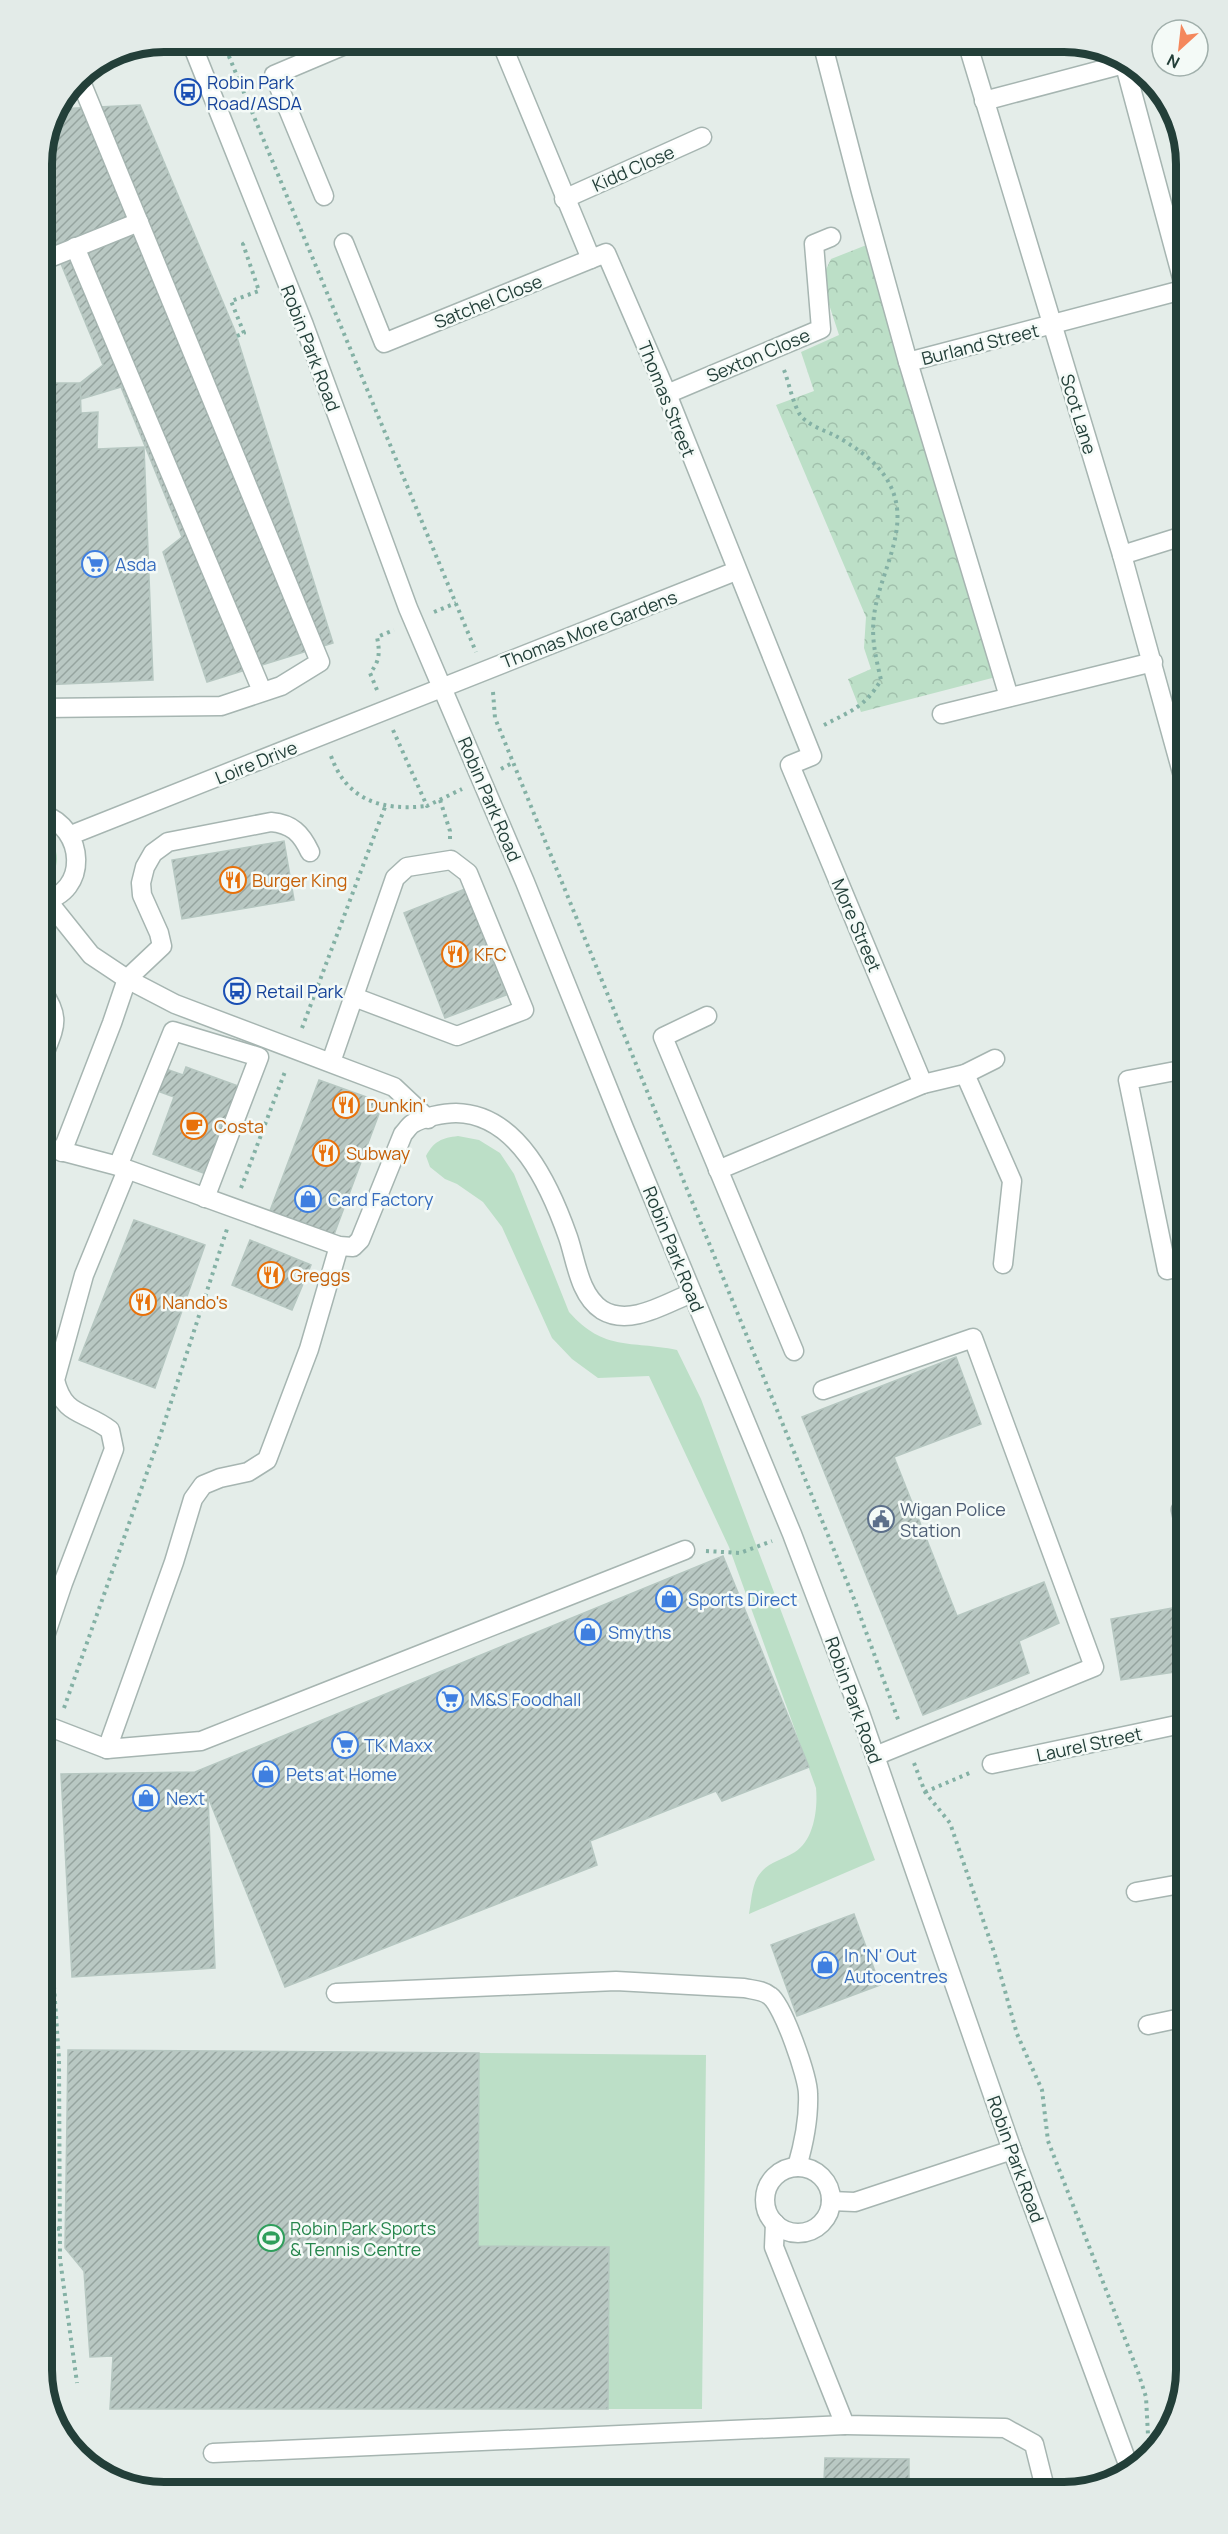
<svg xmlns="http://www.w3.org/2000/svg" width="1228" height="2534" viewBox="0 0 1228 2534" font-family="Manrope,sans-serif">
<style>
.grass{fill:#bcdfc7}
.park{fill:url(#park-crowns)}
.building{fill:url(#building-hatch);stroke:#b6c7c1;stroke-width:1.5}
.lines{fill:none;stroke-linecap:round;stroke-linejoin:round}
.minor-casing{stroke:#a6b5b1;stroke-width:21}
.path{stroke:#84b1a5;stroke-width:4;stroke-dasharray:3 4.5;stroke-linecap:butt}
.minor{stroke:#fff;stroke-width:18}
.labels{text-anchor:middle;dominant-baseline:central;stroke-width:5;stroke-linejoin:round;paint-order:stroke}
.transit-label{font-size:18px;fill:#164399;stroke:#f4faf7;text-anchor:start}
.street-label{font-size:18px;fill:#233f39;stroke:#f4faf7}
.shop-label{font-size:18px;fill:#366cbe;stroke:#f4faf7;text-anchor:start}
.food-label{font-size:18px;fill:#c56008;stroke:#f4faf7;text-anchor:start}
.service-label{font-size:18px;fill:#4e5e75;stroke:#f4faf7;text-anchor:start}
.leisure-label{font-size:18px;fill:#27864d;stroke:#f4faf7;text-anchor:start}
.rim{fill:none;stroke:#233f39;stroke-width:8}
</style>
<defs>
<pattern id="park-crowns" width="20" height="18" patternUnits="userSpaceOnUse" patternTransform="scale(1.5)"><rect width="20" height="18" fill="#bcdfc7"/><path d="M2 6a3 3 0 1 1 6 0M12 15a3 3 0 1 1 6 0" fill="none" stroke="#a1c0ac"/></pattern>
<pattern id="building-hatch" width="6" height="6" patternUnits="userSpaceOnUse" patternTransform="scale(1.5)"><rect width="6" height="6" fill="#b9c8c3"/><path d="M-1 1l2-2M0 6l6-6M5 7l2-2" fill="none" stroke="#96a49f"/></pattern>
</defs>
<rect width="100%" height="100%" fill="#e4ede9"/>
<g class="grass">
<path d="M42,835C62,846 62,871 42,883Z"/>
<path d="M458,1136L479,1140L500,1153L514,1174L569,1312C605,1352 629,1340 677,1350L701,1399L875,1860L749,1914C751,1903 752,1887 757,1878C766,1862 781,1861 795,1852C814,1840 818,1809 816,1788L729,1547L649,1376L598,1378L572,1359L552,1338L502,1227L483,1202L457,1184L445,1179L430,1167L426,1156C434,1141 442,1138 458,1136Z"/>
<polygon points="479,2053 706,2055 702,2409 608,2409 609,2248 478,2246"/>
</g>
<polygon class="park" points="869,244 996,677 861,712 848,679 871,669 864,648 866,617 776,405 814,391 801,352 839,335 821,280 831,259"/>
<g class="building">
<polygon points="140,105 235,331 333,643 207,682 163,552 182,537 121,387 81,399 80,383 103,365 42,218 42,157 56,109"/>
<polygon points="42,383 80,383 81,413 98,412 97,449 144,447 153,680 42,685"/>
<polygon points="284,841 294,900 182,919 172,860"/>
<polygon points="465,889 506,995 445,1018 404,913"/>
<polygon points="186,1067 238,1086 206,1174 153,1154 174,1097 155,1090 163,1068 183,1075"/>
<polygon points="319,1080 383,1103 329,1248 265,1224"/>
<polygon points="134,1220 205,1245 155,1388 79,1360"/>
<polygon points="250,1240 311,1265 292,1310 232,1285"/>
<polygon points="956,1357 981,1424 894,1457 957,1616 1044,1582 1059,1623 1019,1641 1029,1673 923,1715 802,1417"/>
<polygon points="723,1556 809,1767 722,1801 716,1791 590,1841 597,1865 285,1987 208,1797 215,1968 72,1977 61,1774 195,1772"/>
<polygon points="1173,1608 1181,1671 1121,1680 1111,1619"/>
<polygon points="854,1914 880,1985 797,2016 771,1945"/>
<polygon points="68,2050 479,2053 478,2246 609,2247 608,2409 110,2409 113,2356 90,2357 84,2271 65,2248"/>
<polygon points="825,2458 909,2459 909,2481 968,2482 968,2492 765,2492 765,2480 824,2481"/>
</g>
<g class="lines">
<defs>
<g id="minor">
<polyline points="191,42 304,325 408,608 525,882 624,1128 792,1534 859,1710 1012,2150 1129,2467"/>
<polyline points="501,42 591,259 606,253 667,394 812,756 790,765 923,1084"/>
<polyline points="822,42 861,192 908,362 1009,697"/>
<polyline points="967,42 1122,555 1186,787"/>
<polyline points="1124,62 1185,289"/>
<polyline points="984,101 1124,64"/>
<polyline points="324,196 274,75 352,42"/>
<polyline points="564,199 702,137"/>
<polyline points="344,243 384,343 591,259"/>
<polyline points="75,247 262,691"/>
<polyline points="42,261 139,222"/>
<polyline points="908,362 1186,289"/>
<polyline points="667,394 821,329 814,244 831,237"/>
<polyline points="1122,555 1186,535"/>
<polyline points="42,708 221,706 281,686 320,662 79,77"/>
<polyline points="942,714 1153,662"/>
<polyline points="71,835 736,571"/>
<polyline points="47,900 91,955 127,979 175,1004 394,1087 428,1119"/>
<path d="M42,901C89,893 86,828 42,814"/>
<polyline points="707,1016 663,1037 794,1351"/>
<path d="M42,1060C53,1029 63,1020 42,991"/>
<polyline points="331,1062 395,878 407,867 451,860 468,873 524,1010 457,1036 354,997"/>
<polyline points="965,1074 1012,1181 1003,1264"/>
<path d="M42,1146L118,1166L339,1246L353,1247L360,1240L403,1134C406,1131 409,1126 412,1124C423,1117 444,1113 456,1113C518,1114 550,1186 568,1237C576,1260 579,1295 602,1310C630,1327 666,1303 692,1293"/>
<path d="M62,1152L112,1023L127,979L162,946L159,933L142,895L141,883L145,867L153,853L168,842L271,822C292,824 301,833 310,852"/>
<polyline points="118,1166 173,1031 259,1057 205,1198"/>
<polyline points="718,1170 923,1084 965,1074 995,1059"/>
<polyline points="339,1246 309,1349 267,1460 248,1472 220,1478 203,1485 193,1499 174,1562 107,1749 201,1741 685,1550"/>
<polyline points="1186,1266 1167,1270 1128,1080 1186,1069"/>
<polyline points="823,1390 973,1338 1094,1667 875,1756"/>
<polyline points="1186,1534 1181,1510 1186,1507"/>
<path d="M42,1645L63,1583L114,1449L110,1430C84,1410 64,1417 55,1380L84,1275L127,1170"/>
<polyline points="42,1724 107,1749"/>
<polyline points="992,1764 1186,1723"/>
<polyline points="1136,1892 1186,1883"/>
<path d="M336,1993L616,1981L744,1988C753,1990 763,1990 770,1996C783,2005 808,2077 808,2094C809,2119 804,2143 797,2167"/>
<polyline points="1148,2025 1186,2017"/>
<circle cx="798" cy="2200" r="33"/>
<polyline points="831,2201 855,2202 1012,2150"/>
<polyline points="775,2223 774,2247 845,2425 1005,2428 1034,2444 1046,2492"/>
<polyline points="213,2453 845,2425"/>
</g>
</defs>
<use href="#minor" class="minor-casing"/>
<g class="path">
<polyline points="223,42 476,652"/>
<polyline points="237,336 244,333 231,301 259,291 243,244 247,242"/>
<path d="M784,370C789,383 792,400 799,413C805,424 823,430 834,435C854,446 878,462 889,483C913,527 879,572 874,616C871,639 876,658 881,680C865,707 851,711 824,725"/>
<polyline points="434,612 456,603"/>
<path d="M377,690L370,673C380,661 380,652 377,637L394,630"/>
<polyline points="493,692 495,718 854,1599 899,1722"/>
<polyline points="393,730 427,806 462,789"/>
<path d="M331,756C347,801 382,811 427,806"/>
<polyline points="501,769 514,762"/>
<polyline points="440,800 450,831 450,839"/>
<polyline points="302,1028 385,807"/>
<polyline points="241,1188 286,1069"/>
<polyline points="706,1551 740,1553 772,1541"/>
<polyline points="64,1708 162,1430 227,1229"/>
<polyline points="914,1763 925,1792 950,1823 995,1955 1017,2034 1042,2090 1048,2141 1138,2372 1146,2397 1148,2435 1152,2448"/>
<polyline points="42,1770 49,1752"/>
<polyline points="925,1792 972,1772"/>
<polyline points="42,1814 59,2059 60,2259 77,2383"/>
<polyline points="42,2228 64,2229"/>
</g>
<use href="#minor" class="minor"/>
</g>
<defs>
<symbol id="bus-ring" viewBox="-11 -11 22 22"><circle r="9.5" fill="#f4faf7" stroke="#1a4fb4" stroke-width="1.5"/><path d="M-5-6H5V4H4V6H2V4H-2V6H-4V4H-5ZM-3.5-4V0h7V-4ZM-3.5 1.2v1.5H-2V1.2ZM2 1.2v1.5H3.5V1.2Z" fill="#1a4fb4"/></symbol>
<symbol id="supermarket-ring" viewBox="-11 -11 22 22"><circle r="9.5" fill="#f4faf7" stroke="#3f7fe0" stroke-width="1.5"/><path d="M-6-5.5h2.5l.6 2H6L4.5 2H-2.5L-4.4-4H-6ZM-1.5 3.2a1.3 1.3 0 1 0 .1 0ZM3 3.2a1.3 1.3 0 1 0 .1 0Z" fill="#3f7fe0"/></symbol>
<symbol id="restaurant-ring" viewBox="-11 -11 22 22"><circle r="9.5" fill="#f4faf7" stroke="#e8710a" stroke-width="1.5"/><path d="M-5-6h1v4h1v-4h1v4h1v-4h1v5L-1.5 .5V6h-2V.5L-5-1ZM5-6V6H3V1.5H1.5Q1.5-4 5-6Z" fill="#e8710a"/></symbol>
<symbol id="cafe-ring" viewBox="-11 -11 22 22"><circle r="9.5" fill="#f4faf7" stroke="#e8710a" stroke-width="1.5"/><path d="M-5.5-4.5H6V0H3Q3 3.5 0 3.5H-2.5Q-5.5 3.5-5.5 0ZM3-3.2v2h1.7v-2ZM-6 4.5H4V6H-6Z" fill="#e8710a"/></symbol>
<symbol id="shop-ring" viewBox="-11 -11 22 22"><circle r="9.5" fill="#f4faf7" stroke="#3f7fe0" stroke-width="1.5"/><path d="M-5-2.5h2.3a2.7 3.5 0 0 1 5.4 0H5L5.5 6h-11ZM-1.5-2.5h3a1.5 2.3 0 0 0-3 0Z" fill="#3f7fe0"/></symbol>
<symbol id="civic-ring" viewBox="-11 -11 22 22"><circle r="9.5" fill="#f4faf7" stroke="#5c6f8a" stroke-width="1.5"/><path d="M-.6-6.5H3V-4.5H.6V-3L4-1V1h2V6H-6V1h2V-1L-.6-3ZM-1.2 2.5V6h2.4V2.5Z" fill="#5c6f8a"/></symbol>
<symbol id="stadium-ring" viewBox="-11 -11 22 22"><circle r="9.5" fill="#f4faf7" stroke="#2e9e5b" stroke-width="1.5"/><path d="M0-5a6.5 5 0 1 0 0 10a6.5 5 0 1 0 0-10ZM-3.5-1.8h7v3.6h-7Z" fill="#2e9e5b"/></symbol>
</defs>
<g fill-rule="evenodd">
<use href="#bus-ring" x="173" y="77" width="30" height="30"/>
<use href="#supermarket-ring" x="80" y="549" width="30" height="30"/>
<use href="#restaurant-ring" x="218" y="865" width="30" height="30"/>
<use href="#restaurant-ring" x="440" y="939" width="30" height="30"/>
<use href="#bus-ring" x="222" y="976" width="30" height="30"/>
<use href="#restaurant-ring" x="331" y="1090" width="30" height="30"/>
<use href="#cafe-ring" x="179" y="1111" width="30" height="30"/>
<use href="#restaurant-ring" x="311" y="1138" width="30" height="30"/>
<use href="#shop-ring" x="293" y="1184" width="30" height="30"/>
<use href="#restaurant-ring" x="256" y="1260" width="30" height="30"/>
<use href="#restaurant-ring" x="128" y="1287" width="30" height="30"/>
<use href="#civic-ring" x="866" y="1504" width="30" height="30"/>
<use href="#shop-ring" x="654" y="1584" width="30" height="30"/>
<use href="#shop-ring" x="573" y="1617" width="30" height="30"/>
<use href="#supermarket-ring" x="435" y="1684" width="30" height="30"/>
<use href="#supermarket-ring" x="330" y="1730" width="30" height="30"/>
<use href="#shop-ring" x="251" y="1759" width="30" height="30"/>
<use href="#shop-ring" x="131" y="1783" width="30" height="30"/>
<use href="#shop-ring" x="810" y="1950" width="30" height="30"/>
<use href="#stadium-ring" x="256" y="2223" width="30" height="30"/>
</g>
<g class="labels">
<g class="transit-label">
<text x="207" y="82">Robin Park<tspan x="207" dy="21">Road/ASDA</tspan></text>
<text x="256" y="991">Retail Park</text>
</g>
<g class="street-label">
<text transform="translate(633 168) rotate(-24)">Kidd Close</text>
<text transform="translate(488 301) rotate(-22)">Satchel Close</text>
<text transform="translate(980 344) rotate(-14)">Burland Street</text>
<text transform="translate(311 348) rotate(69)">Robin Park Road</text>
<text transform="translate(758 355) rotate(-23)">Sexton Close</text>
<text transform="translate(667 399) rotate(68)">Thomas Street</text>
<text transform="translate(1079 414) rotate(73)">Scot Lane</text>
<text transform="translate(589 629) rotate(-21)">Thomas More Gardens</text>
<text transform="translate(256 762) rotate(-22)">Loire Drive</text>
<text transform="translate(490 799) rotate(67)">Robin Park Road</text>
<text transform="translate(857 925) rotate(67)">More Street</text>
<text transform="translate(674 1249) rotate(68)">Robin Park Road</text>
<text transform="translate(854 1700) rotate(70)">Robin Park Road</text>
<text transform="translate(1089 1744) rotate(-12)">Laurel Street</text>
<text transform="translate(1016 2159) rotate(70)">Robin Park Road</text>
</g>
<g class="shop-label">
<text x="115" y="564">Asda</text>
<text x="328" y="1199">Card Factory</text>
<text x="688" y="1599">Sports Direct</text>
<text x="608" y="1632">Smyths</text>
<text x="470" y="1699">M&amp;S Foodhall</text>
<text x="364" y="1745">TK Maxx</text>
<text x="286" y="1774">Pets at Home</text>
<text x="166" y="1798">Next</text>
<text x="844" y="1955">In 'N' Out<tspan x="844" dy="21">Autocentres</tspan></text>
</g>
<g class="food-label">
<text x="252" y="880">Burger King</text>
<text x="474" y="954">KFC</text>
<text x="366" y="1105">Dunkin'</text>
<text x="214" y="1126">Costa</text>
<text x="346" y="1153">Subway</text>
<text x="290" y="1275">Greggs</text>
<text x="162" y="1302">Nando's</text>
</g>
<g class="service-label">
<text x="900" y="1509">Wigan Police<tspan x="900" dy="21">Station</tspan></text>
</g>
<g class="leisure-label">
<text x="290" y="2228">Robin Park Sports<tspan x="290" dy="21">&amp; Tennis Centre</tspan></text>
</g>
</g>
<path d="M0 0H1228V2534H0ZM164 52H1064A112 112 0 0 1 1176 164V2370A112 112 0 0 1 1064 2482H164A112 112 0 0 1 52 2370V164A112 112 0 0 1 164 52Z" fill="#e3ebe8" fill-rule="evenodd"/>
<path class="rim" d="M164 52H1064A112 112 0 0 1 1176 164V2370A112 112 0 0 1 1064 2482H164A112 112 0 0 1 52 2370V164A112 112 0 0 1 164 52Z"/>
<g transform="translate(1180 48) rotate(207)"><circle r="28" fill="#f4faf7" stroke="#a0afab" stroke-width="1.5"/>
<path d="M0-4.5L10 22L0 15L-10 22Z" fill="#f4875c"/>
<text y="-9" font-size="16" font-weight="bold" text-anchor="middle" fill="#233f39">N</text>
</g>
</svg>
